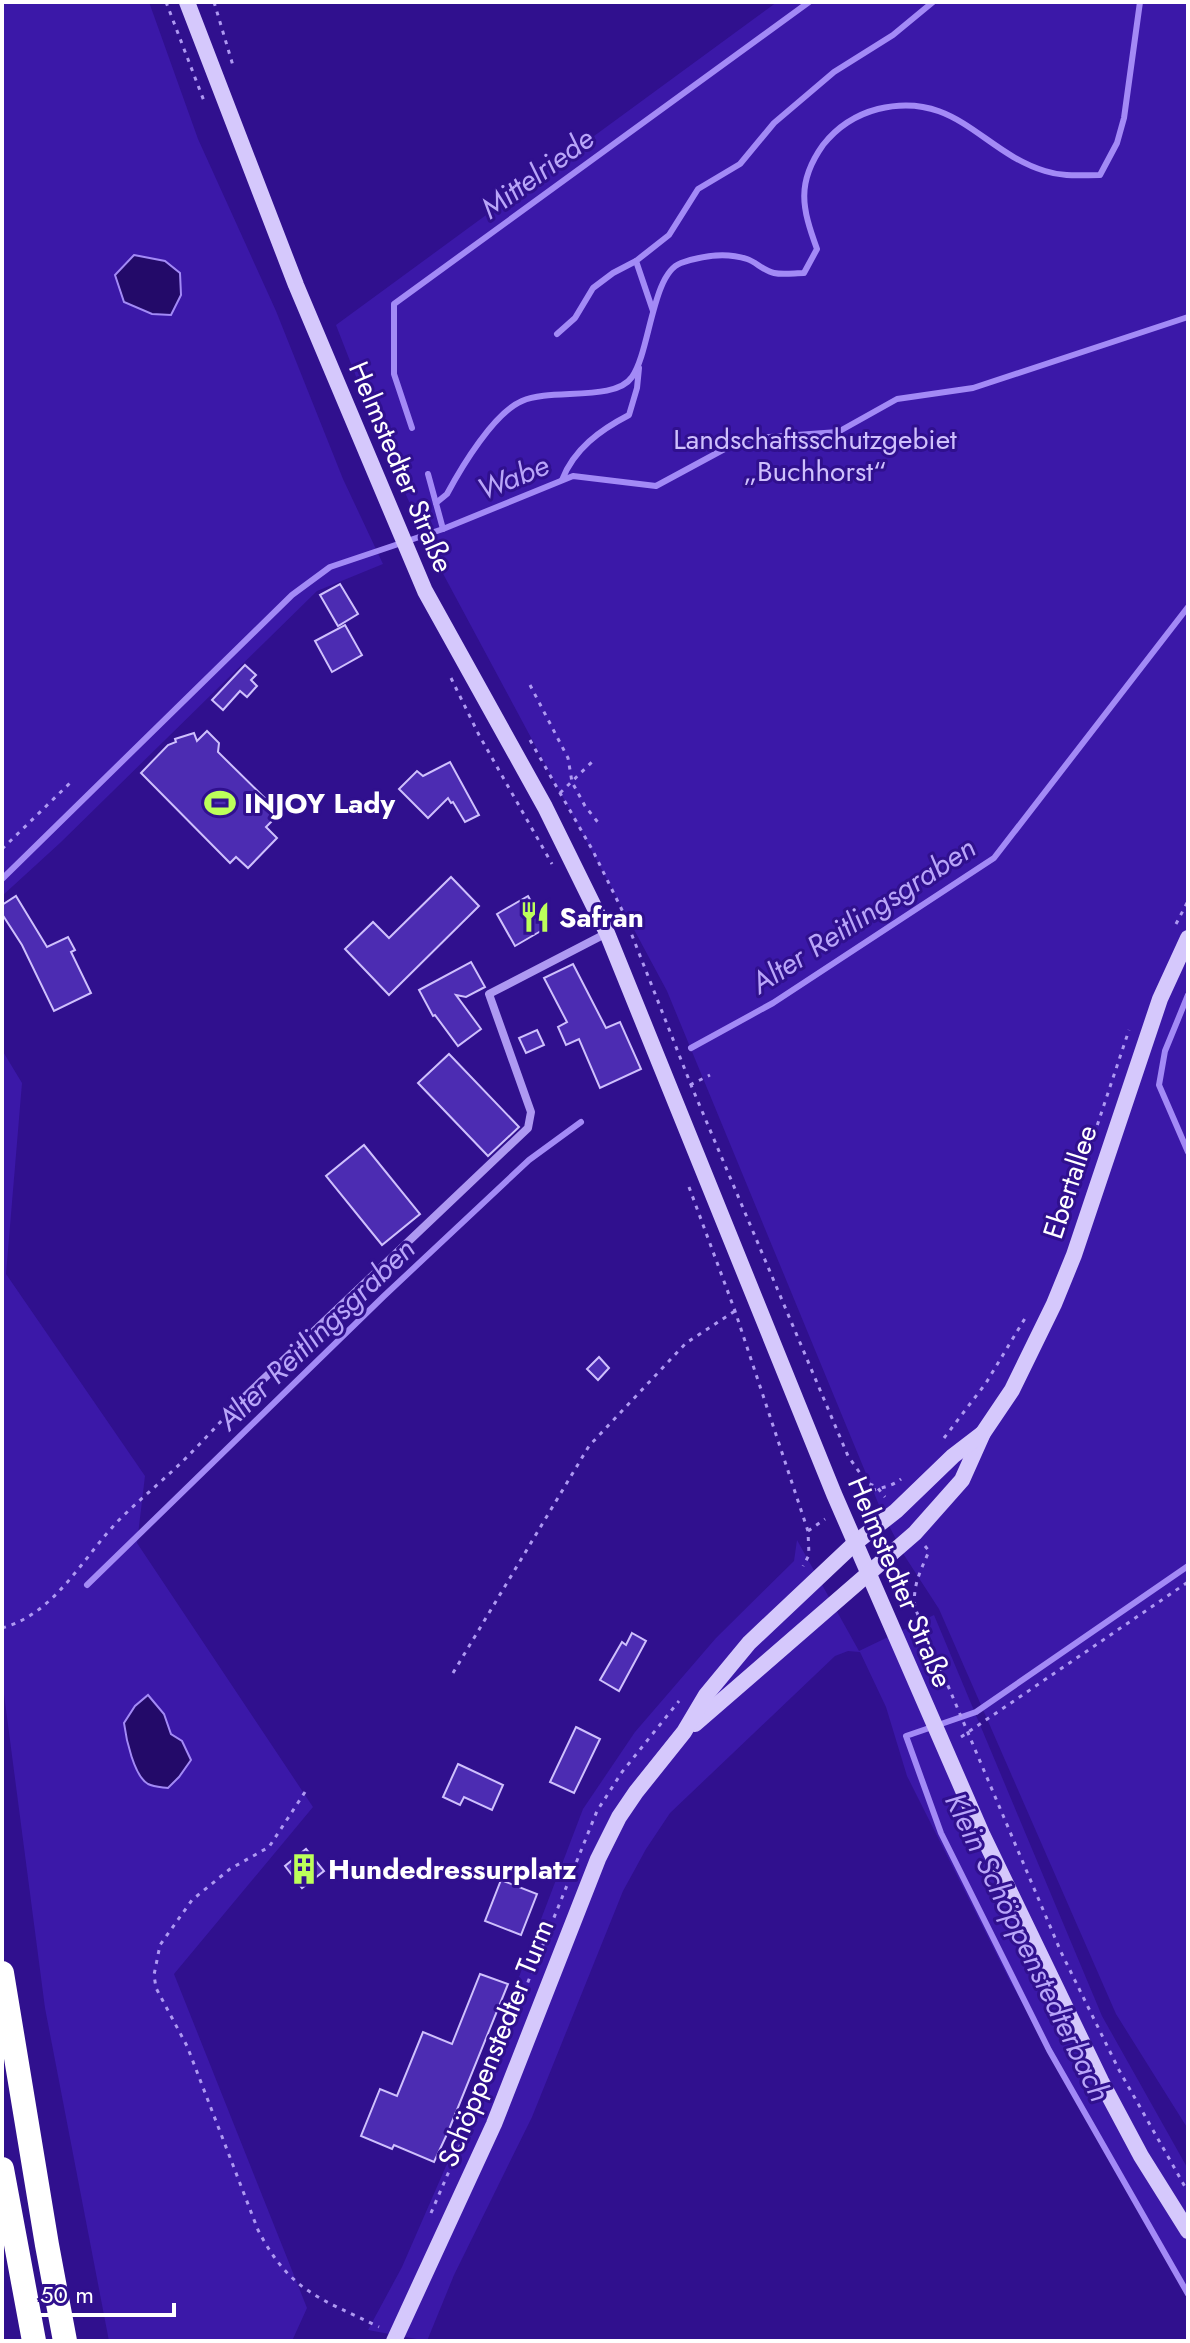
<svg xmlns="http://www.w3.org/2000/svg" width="1190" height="2343" viewBox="0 0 1190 2343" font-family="Jost,sans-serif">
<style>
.green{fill:#3b18a8}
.water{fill:#230a69;stroke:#a38af6;stroke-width:2}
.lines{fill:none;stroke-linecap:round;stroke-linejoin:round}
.stream{stroke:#a38af6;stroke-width:6}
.building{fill:#4c2cb2;stroke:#cfc0fd;stroke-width:2}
.path{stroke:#ae99f2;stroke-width:3;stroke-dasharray:4 6;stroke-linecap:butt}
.street{stroke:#ae99f2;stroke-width:8}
.secondary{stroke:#d5c8fc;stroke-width:16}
.highway{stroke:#fff;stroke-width:24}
.labels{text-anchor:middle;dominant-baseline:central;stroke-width:6;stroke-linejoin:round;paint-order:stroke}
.park-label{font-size:28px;fill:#cfc0fd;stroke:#30108e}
.street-label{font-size:28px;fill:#fff;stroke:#30108e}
.poi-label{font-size:28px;font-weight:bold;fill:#fff;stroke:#30108e;text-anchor:start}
.water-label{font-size:30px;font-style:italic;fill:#b9a5f9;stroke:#30108e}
</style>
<rect width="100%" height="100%" fill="#30108e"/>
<g class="green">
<polygon points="2,2 149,2 198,139 276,311 343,479 383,564 317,591 60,843 2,896"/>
<polygon points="777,2 1188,2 1188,2129 1116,2014 939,1609 904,1555 881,1510 667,991 433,555 376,428 336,325"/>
<polygon points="2,1050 22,1083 6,1274 145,1476 137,1543 313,1807 174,1974 307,2308 292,2341 109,2341 45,2008 2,1679"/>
<polygon points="797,1540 859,1651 934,1615 1102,2016 1188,2169 1188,2294 1010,1981 907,1776 886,1707 860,1652 848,1651 835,1656 670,1813 646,1849 623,1891 532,2117 454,2275 427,2341 368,2330 402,2267 453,2150 583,1809 635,1732 716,1638 794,1561"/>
</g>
<g class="water">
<polygon points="134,255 165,261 180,273 181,295 171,315 152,314 124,302 115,275"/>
<path d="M148,1695L164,1714L171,1734L182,1741L191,1760L179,1777L168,1788C161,1787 154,1787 148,1784C134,1776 126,1739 124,1723L135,1706Z"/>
</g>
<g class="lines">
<g class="stream">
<polyline points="653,311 636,261 669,235 698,189 740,164 774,123 834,72 893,35 933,2"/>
<polyline points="557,334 575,318 593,288 613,273 636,261"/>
<polyline points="412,428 394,374 394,304 809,2"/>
<polyline points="428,474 443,529"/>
<path d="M562,480C574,449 600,430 629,415L637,388L639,368"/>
<path d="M436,503L447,494C462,466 494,413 522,401C551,388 615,402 632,377C650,352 652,273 681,263C701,256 726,252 747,259C756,262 764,271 774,273C783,275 795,273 804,273L817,249C802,208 796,183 823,145C838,126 855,115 878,109C956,90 982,152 1045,171C1063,177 1081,175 1100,175L1117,143L1124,118L1140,2"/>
<polyline points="2,879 292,595 330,567 443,529 573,476 656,486 743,439 838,432 897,399 973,388 1188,317"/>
<polyline points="1188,995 1165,1051 1159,1085 1188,1152"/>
<polyline points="691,1048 773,1003 994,858 1188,607"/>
<polyline points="1188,1566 976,1712 906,1736 941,1833 1049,2050 1188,2294"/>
<polyline points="87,1585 384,1296 529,1160 581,1122"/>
</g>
</g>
<g class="building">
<polygon points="340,584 358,614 338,626 320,595"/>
<polygon points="345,625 362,655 332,672 315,641"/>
<polygon points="245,665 256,675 251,680 257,686 247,697 240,691 223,710 212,700"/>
<polygon points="207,731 219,743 218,752 280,813 266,827 277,838 248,868 236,857 230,863 141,773 168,745 176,742 175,739 194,733 197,741"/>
<polygon points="450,762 479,815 465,822 453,802 451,803 448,798 428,818 399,789 417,771 423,776"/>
<polygon points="451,877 479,906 389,995 345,949 373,922 389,938"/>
<polygon points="16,896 47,947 68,937 75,950 71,952 91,993 54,1011 22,945 2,914 2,905"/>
<polygon points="528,896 546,928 515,946 497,914"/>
<polygon points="471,962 485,987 466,997 456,995 481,1029 458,1046 435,1015 433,1016 419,990"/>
<polygon points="573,964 606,1028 620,1022 641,1069 600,1088 579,1039 566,1045 558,1027 567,1022 544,978"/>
<polygon points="537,1030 544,1045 526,1053 519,1038"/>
<polygon points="449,1054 519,1127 488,1156 418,1083"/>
<polygon points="364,1145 420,1214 382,1245 326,1176"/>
<polygon points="599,1357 609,1368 598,1380 587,1369"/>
<polygon points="632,1633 646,1641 619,1691 600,1680 622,1642 626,1645"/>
<polygon points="576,1727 600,1739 574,1793 550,1782"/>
<polygon points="458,1764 503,1785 492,1810 464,1797 460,1805 443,1797"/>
<polygon points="306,1849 324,1871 302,1888 285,1866"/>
<polygon points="501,1880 537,1894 521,1935 485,1921"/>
<polygon points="480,1974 508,1984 448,2132 434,2162 394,2145 392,2149 361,2136 380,2089 397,2096 423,2032 452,2044"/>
</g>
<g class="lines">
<g class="path">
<polyline points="166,2 204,101"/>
<polyline points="214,2 234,69"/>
<polyline points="451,678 479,735 552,864"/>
<polyline points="530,685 568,758 572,782 585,806 600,825"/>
<polyline points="530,740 593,851 622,910 691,1085 848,1456 867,1483 877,1487 885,1497"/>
<polyline points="560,793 595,759"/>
<polyline points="2,849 71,782"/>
<polyline points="1176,924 1188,901"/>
<polyline points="690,1085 710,1075"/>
<polyline points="1091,1144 1129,1030"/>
<polyline points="689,1187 735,1311 808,1531 809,1555 803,1566"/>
<polyline points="944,1438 986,1383 1027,1315"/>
<path d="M854,1499C871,1487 888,1490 901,1479"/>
<polyline points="808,1531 825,1519"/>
<path d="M925,1546L929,1551C921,1570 912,1586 915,1608L1061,1952L1119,2070L1188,2192"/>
<path d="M2,1628C55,1614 83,1557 119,1520C141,1498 165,1479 187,1457C200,1444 213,1430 225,1417"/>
<polyline points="453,1673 589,1446 686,1343 735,1311"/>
<polyline points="961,1737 1188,1582"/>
<path d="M305,1792L269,1847L230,1869L192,1900L160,1945L154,1975L156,1988L187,2046L258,2230C290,2292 320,2298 379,2327"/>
<polyline points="431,2213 488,2081 597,1811 622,1772 679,1701"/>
</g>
<polyline class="street" points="233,1408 528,1128 531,1112 489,994 607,933"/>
<g class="secondary">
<polyline points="187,2 296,285 425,591 545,807 607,933 834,1494 982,1834 1101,2081 1141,2156 1188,2231"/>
<polyline points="695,1724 915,1533 962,1480 983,1433 1012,1390 1054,1304 1074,1255 1160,999 1188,938"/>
<polyline points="394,2341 494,2124 598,1859 619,1817 636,1792 684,1732 706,1695 749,1643 855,1543 896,1511 953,1456 983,1433"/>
</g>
<g class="highway">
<polyline points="2,1973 47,2245 65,2341"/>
<polyline points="2,2169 34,2341"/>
</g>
</g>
<defs>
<symbol id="stadium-bare" viewBox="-9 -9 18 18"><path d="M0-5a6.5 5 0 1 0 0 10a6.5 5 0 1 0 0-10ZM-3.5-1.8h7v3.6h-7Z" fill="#bcff5a" stroke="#30108e" stroke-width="2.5" paint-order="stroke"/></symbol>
<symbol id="restaurant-bare" viewBox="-9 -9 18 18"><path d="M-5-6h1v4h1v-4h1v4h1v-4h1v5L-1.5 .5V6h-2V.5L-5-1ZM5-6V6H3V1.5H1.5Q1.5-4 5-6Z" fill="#bcff5a" stroke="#30108e" stroke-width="2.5" paint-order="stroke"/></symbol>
<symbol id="building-bare" viewBox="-9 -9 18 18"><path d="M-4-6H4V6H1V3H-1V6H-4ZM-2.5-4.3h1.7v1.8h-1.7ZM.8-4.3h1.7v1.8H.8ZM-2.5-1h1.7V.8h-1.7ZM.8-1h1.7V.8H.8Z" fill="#bcff5a" stroke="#30108e" stroke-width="2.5" paint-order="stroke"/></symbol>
</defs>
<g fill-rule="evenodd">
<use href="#stadium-bare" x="198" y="781" width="44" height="44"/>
<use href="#restaurant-bare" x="513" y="895" width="44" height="44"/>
<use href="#building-bare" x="282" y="1847" width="44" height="44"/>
</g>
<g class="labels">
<g class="park-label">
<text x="815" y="439">Landschaftsschutzgebiet<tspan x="815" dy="32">„Buchhorst“</tspan></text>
</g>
<g class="street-label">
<text transform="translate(401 467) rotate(67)">Helmstedter Straße</text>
<text transform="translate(1070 1182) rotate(-72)">Ebertallee</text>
<text transform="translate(900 1582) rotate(67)">Helmstedter Straße</text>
<text transform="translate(496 2043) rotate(-68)">Schöppenstedter Turm</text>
</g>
<g class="poi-label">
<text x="244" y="803">INJOY Lady</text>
<text x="559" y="917">Safran</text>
<text x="328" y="1869">Hundedressurplatz</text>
</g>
<g class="water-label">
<text transform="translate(537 173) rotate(-36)">Mittelriede</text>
<text transform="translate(513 477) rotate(-22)">Wabe</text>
<text transform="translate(863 915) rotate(-33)">Alter Reitlingsgraben</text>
<text transform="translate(316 1334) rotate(-44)">Alter Reitlingsgraben</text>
<text transform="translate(1028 1947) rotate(64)">Klein Schöppenstedterbach</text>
</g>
</g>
<rect width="1190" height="2343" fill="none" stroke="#ffffff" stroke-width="8"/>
<path d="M28 2303v12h146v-12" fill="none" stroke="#ffffff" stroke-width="4"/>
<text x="40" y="2303" font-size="24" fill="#ffffff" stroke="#30108e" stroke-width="6" paint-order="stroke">50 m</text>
</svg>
